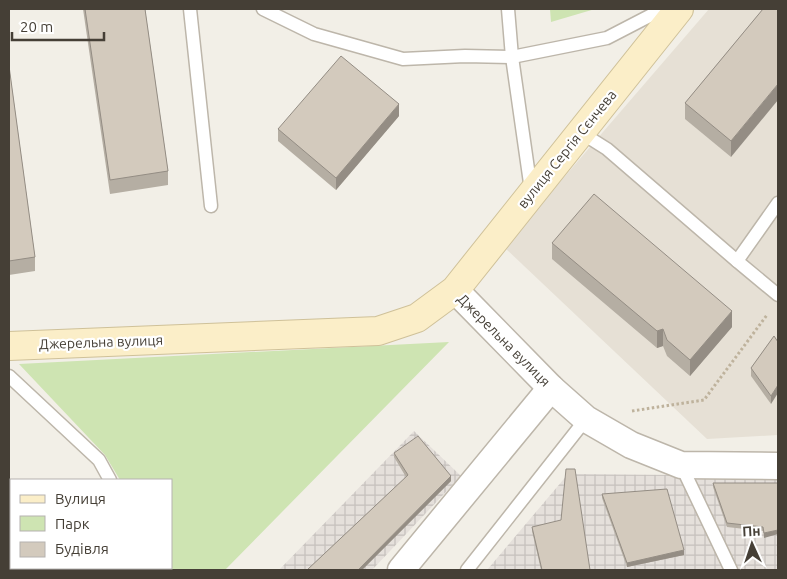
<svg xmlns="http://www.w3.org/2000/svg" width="787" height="579" viewBox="0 0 787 579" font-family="Ubuntu,sans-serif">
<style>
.residential{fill:#e6e0d5}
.industrial{fill:url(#industrial-grid)}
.green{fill:#cee4b2}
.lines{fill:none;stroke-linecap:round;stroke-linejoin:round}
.lane-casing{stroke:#bdb6aa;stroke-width:15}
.street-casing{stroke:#bdb6aa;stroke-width:29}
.secondary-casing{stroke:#cfc199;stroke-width:30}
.path{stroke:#beb29c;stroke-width:3;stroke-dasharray:2.5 2.5;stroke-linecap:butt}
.lane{stroke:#fff;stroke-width:12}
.street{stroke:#fff;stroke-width:26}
.secondary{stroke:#fbeec8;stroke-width:28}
.wall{fill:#b5aea3}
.shaded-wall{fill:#948d84}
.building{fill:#d3cabd;stroke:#948d84}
.labels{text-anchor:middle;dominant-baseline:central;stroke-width:4.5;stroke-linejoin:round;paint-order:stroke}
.street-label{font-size:14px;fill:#453f36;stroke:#fff}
</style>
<defs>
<pattern id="industrial-grid" width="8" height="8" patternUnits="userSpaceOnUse" patternTransform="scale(1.25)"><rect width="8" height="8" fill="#e5e0db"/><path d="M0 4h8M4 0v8" fill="none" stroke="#c6c1bd"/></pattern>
</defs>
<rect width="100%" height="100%" fill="#f2efe7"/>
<polygon class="residential" points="709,9 778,9 778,435 707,439 504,247"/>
<g class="industrial">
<polygon points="414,431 461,476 372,570 279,570"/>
<polygon points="568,474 778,476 778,570 487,570"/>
<polygon points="11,507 11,568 149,568 150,570 9,570 9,509"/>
</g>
<g class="green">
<polygon points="550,9 595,9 551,22"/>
<polygon points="449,342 225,570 173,570 171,567 171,480 120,480 105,455 19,364"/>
</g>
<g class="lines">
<defs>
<g id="lane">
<polyline points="190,9 211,206"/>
<polyline points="263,9 314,34 403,59 465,56 512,57 607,38 663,9"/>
<polyline points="508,9 512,57 531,190"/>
<polyline points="580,132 607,149 737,261 778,295"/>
<polyline points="737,261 778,203"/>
<polyline points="9,376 99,460 110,480"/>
<polyline points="681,465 731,570"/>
<polyline points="161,568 163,570"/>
<polyline points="58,570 59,568"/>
<polyline points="467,570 586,419"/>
</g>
<g id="street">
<polyline points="455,290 551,388 586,419 631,445 681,465 778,466"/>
<polyline points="401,570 551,388"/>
</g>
<polyline id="secondary" points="9,346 378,331 417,318 455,290 679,9"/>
</defs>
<use href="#lane" class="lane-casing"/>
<use href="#street" class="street-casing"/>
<use href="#secondary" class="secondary-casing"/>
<polyline class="path" points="632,411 704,400 767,315"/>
<use href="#lane" class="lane"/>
<use href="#street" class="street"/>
<use href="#secondary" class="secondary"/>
</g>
<g class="wall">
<polygon points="83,9 145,9 168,171 168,185 110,194"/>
<polygon points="763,9 731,157 685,119 685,103"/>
<polygon points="9,66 35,257 35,271 9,275"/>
<polygon points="399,116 336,190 278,141 278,129"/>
<polygon points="552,243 732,327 690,376 667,356 663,346 657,348 552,259"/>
<polygon points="774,336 771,404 751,376 751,368"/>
<polygon points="394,453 451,481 362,570 307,570 406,477 394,457"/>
<polygon points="713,483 778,483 764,538 763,531 727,527 713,487"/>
<polygon points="602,494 684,555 627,567 602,498"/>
<polygon points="532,527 590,570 541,570 532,531"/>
</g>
<g class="shaded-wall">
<polygon points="778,84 778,100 731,157 731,141"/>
<polygon points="399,104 399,116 336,190 336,178"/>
<polygon points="732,311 732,327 690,376 690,360"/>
<polygon points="663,329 663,346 657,348 657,331"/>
<polygon points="778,385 778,393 771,404 771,396"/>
<polygon points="451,476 451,481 362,570 358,570"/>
<polygon points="778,530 778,534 764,538 764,533"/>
<polygon points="684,550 684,555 627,567 627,563"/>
</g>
<g class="building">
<polygon points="85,9 145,9 168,171 110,180"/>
<polygon points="763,9 778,9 778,84 731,141 685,103"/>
<polygon points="341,56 399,104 336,178 278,129"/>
<polygon points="9,66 35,257 9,261"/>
<polygon points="594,194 732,311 690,360 667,340 663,329 657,331 552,243"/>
<polygon points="774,336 778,342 778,385 771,396 751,368"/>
<polygon points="418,436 451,476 358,570 307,570 408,475 394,453"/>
<polygon points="566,469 575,469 590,570 542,570 532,527 561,520"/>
<polygon points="713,483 778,483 778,530 764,533 763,527 727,523"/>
<polygon points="667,489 684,550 627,563 602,494"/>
<polygon points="70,568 143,568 141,570 68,570"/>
</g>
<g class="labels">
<g class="street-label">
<text transform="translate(567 149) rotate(-51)">вулиця Сергія Сєнчева</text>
<text transform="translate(504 340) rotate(45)">Джерельна вулиця</text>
<text transform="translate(101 342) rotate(-2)">Джерельна вулиця</text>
</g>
</g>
<rect width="787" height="579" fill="none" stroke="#453f36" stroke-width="20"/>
<rect x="10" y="479" width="162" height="90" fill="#ffffff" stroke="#b5b2af"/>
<rect x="20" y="495" width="25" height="8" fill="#fbeec8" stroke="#b5b2af"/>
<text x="55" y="504" font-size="15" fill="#453f36">Вулиця</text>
<rect x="20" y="516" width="25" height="15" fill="#cee4b2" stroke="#b5b2af"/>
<text x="55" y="529" font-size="15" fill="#453f36">Парк</text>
<rect x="20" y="542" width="25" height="15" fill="#d3cabd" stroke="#b5b2af"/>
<text x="55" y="554" font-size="15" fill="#453f36">Будівля</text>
<g transform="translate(752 544) rotate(357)" stroke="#ffffff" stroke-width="4" paint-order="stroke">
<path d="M0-4L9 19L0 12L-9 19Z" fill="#453f36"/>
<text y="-8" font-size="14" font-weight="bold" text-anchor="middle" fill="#453f36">Пн</text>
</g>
<path d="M12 32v8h92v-8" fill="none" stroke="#453f36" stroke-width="2.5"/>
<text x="20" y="32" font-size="15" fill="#453f36" stroke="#ffffff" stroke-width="4" paint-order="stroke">20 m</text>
</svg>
